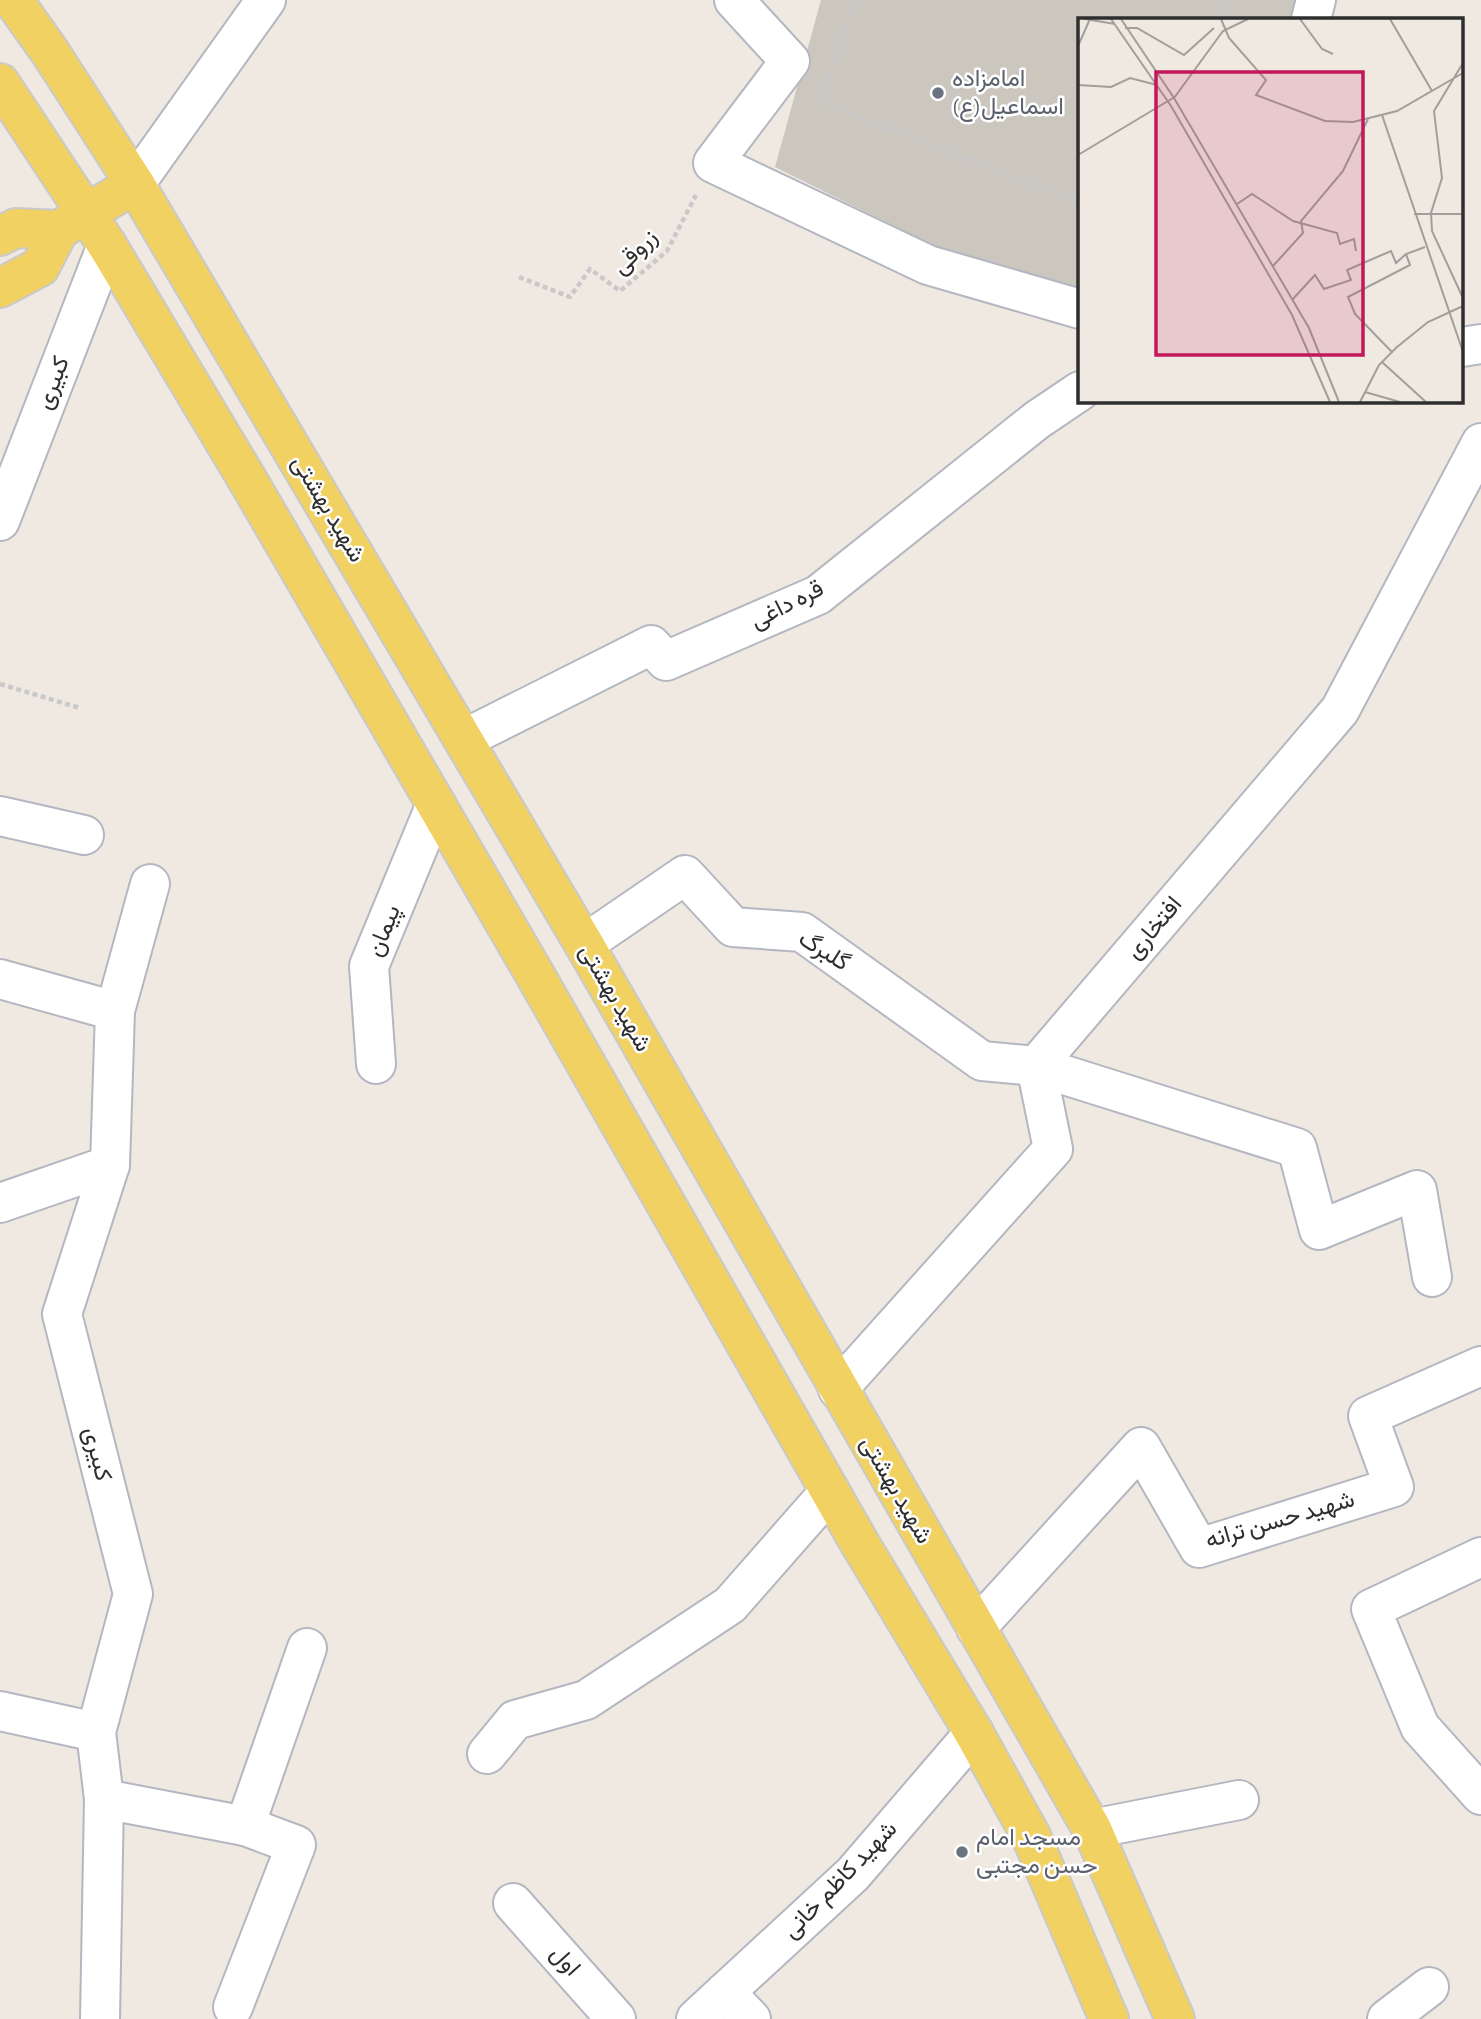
<svg xmlns="http://www.w3.org/2000/svg" width="1481" height="2019" viewBox="0 0 1481 2019" font-family="'Alegreya Sans',Vazirmatn,sans-serif">
<style>
.building{fill:#cbc7bf}
.lines{fill:none;stroke-linecap:round;stroke-linejoin:round}
.minor-casing{stroke:#b4b7c1;stroke-width:42}
.major-casing{stroke:#c9c9c9;stroke-width:42}
.path{stroke:#c9c9c9;stroke-width:4.5;stroke-dasharray:5 3.5;stroke-linecap:butt}
.minor{stroke:#fff;stroke-width:38}
.major{stroke:#f2d163;stroke-width:38}
.worship-dot{fill:#6b7280;stroke:#fff;stroke-width:2.5}
.labels{text-anchor:middle;dominant-baseline:central;stroke-width:5;stroke-linejoin:round;paint-order:stroke}
.worship-label{font-size:24px;fill:#5b616d;stroke:#fff;text-anchor:start}
.street-label{font-size:24px;fill:#2e2e2e;stroke:#fff}
.inset-road{fill:none;stroke:#a29e99;stroke-width:2}
.view{fill:#c2185b;fill-opacity:0.15;stroke:#c2185b;stroke-width:3.5}
.inset-edge{fill:none;stroke:#2e2e2e;stroke-width:3.5}
</style>
<rect width="100%" height="100%" fill="#efe9e1"/>
<polygon class="building" points="821,0 1307,0 1302,19 1080,19 1080,292 930,244 775,167"/>
<g class="lines">
<defs>
<g id="minor">
<polyline points="734,0 790,61 713,163 928,265 1080,309"/>
<polyline points="1311,19 1316,0"/>
<polyline points="135,184 266,0"/>
<polyline points="1462,347 1481,344"/>
<polyline points="0,521 107,245"/>
<polyline points="464,739 651,645 666,661 818,595 1037,420 1080,391"/>
<polyline points="0,816 84,835"/>
<polyline points="584,944 685,875 733,927 802,932 982,1061 1036,1066 1297,1148 1319,1230 1417,1190 1432,1277"/>
<polyline points="0,979 115,1011"/>
<polyline points="376,1064 369,966 436,804"/>
<polyline points="0,1203 110,1165"/>
<polyline points="838,1389 1053,1149 1036,1066 1340,710 1481,443"/>
<polyline points="1481,1557 1371,1609 1420,1727 1481,1795"/>
<polyline points="976,1628 1141,1447 1199,1548 1394,1487 1368,1416 1481,1366"/>
<polyline points="0,1711 96,1732"/>
<polyline points="487,1754 515,1720 586,1700 730,1605 830,1491"/>
<polyline points="104,1799 245,1826 296,1845 233,2007"/>
<polyline points="245,1826 307,1648"/>
<polyline points="1092,1829 1239,1800"/>
<polyline points="513,1903 616,2019"/>
<polyline points="725,1992 751,2019"/>
<polyline points="100,2019 104,1799 96,1732 133,1594 62,1314 110,1165 115,1011 150,884"/>
<polyline points="696,2019 853,1874 974,1733"/>
<polyline points="1387,2019 1429,1987"/>
</g>
<g id="major">
<polyline points="13,0 50,52 135,184 584,944 1092,1829 1175,2019"/>
<polyline points="0,83 107,245 250,484 534,973 859,1542 974,1733 1031,1836 1109,2019"/>
<polyline points="0,236 16,228 59,230"/>
<polyline points="0,288 40,267 59,230 135,184"/>
</g>
</defs>
<use href="#minor" class="minor-casing"/>
<use href="#major" class="major-casing"/>
<g class="path">
<polyline points="853,0 822,103 1080,203"/>
<polyline points="1216,19 1223,0"/>
<polyline points="519,277 570,297 590,269 620,291 667,251 696,195"/>
<polyline points="0,684 80,708"/>
</g>
<use href="#minor" class="minor"/>
<use href="#major" class="major"/>
</g>
<g class="worship-dot">
<circle cx="938" cy="93" r="7"/>
<circle cx="962" cy="1852" r="7"/>
</g>
<g class="labels">
<g class="worship-label">
<text x="952" y="79">امامزاده<tspan x="952" dy="28">اسماعیل(ع)</tspan></text>
<text x="976" y="1838">مسجد امام<tspan x="976" dy="28">حسن مجتبی</tspan></text>
</g>
<g class="street-label">
<text transform="translate(635 252) rotate(-45)">زروقی</text>
<text transform="translate(53 383) rotate(-69)">کبیری</text>
<text transform="translate(328 509) rotate(59)">شهید بهشتی</text>
<text transform="translate(787 605) rotate(-27)">قره داغی</text>
<text transform="translate(1154 928) rotate(-50)">افتخاری</text>
<text transform="translate(384 931) rotate(-68)">پیمان</text>
<text transform="translate(824 951) rotate(32)">گلبرگ</text>
<text transform="translate(615 998) rotate(60)">شهید بهشتی</text>
<text transform="translate(97 1454) rotate(76)">کبیری</text>
<text transform="translate(896 1490) rotate(60)">شهید بهشتی</text>
<text transform="translate(1280 1520) rotate(-16)">شهید حسن ترانه</text>
<text transform="translate(840 1880) rotate(-46)">شهید کاظم خانی</text>
<text transform="translate(565 1961) rotate(48)">اول</text>
</g>
</g>
<g transform="translate(1078 18)">
<rect width="385" height="385" fill="#efe9e1"/>
<path class="inset-road" d="M7,1L37,6M33,1L93,88L214,297L252,384M43,1L96,80L231,310L261,384M143,1L151,20L188,62L178,77L247,103L275,104L319,93L385,55M222,1L244,31L255,36M312,1L354,73M47,10H59L106,37L136,10M0,28L12,1M385,45L356,93L364,160L353,195L354,213L385,280M0,67L33,69L52,60L79,67M96,80L145,13L170,1M304,97L385,334M0,137L95,80M159,186L174,176L215,203L259,215L262,226L276,221L278,233M336,196H385M195,248L225,215L223,203L265,153L290,101M214,282L237,257L246,271L273,262L269,252L313,233L318,245L328,236M314,334L277,296L270,279L332,247L328,236L347,229M304,344L348,384M287,374L322,384M282,384L301,347L319,329L350,304L385,288"/>
<path class="view" d="M78,54H285V337H78Z"/>
<rect width="385" height="385" class="inset-edge"/>
</g>
</svg>
